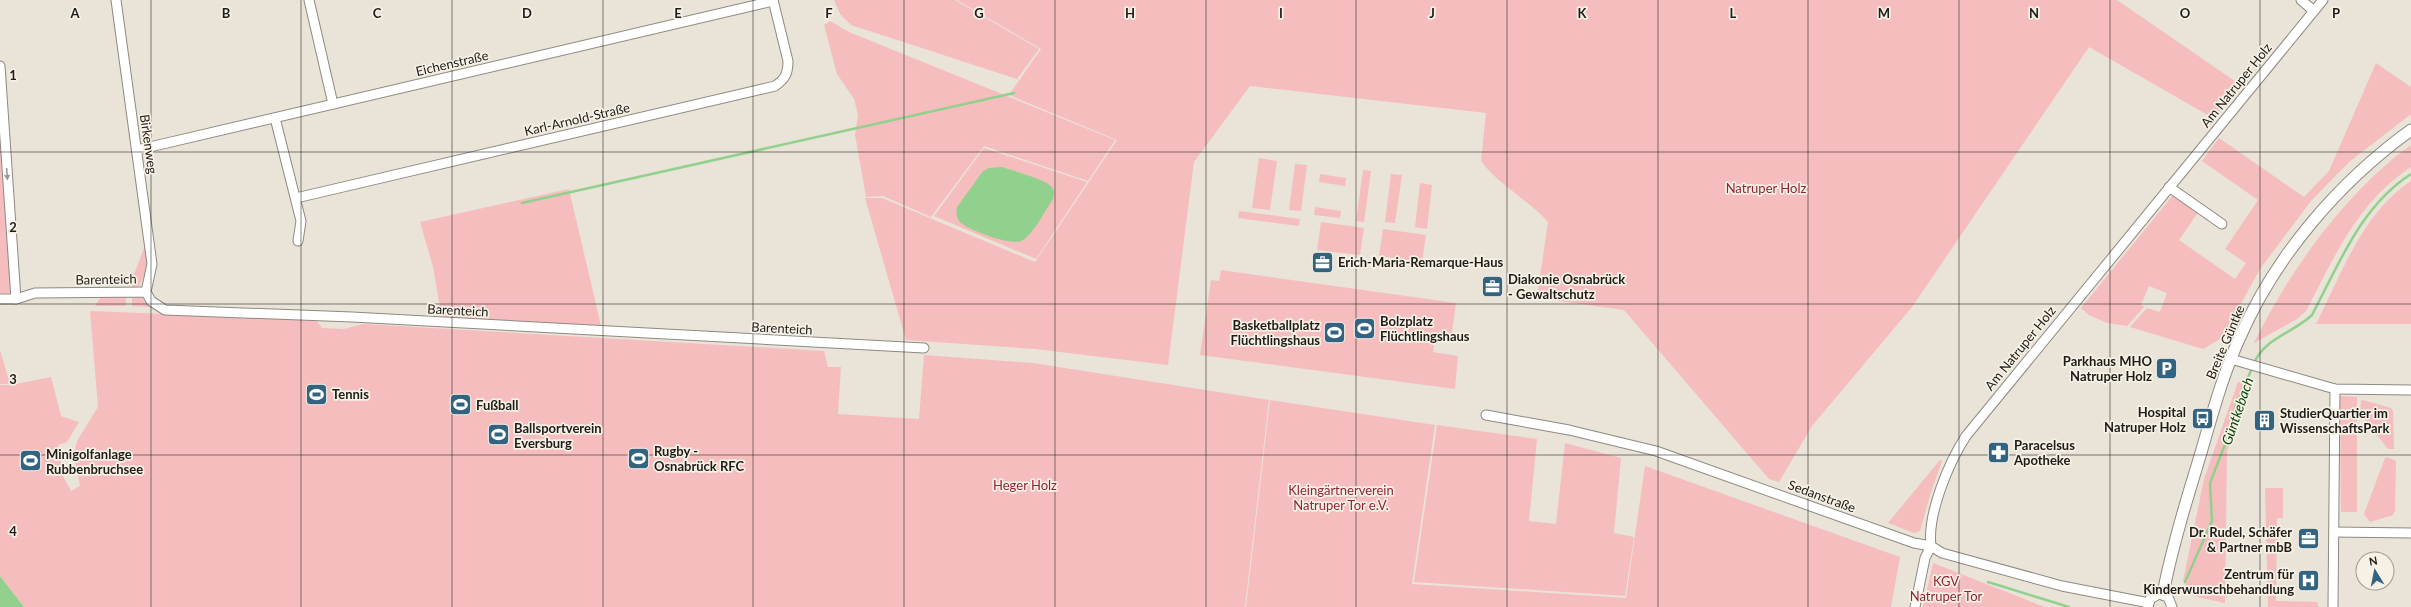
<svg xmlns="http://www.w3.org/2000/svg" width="2411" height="607" viewBox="0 0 2411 607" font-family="Lato,sans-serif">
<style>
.green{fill:#f6bdbe}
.water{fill:#91d18d}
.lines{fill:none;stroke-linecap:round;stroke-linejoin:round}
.stream{stroke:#91d18d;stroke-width:2.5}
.minor-casing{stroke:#8f8980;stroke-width:11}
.tertiary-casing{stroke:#8f8980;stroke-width:13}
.minor{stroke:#fff;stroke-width:9}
.tertiary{stroke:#fff;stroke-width:11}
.oneway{fill:#9a9998}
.grid{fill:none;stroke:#1f1d19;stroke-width:1;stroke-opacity:0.55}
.labels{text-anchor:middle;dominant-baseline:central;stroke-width:3.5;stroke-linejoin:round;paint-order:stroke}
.street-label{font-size:13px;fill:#1f1d19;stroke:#f6f0e5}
.park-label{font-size:13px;fill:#912435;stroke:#f6f0e5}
.poi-label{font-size:13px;font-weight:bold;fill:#1f1d19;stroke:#f6f0e5;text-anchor:start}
.water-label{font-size:14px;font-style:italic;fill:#024906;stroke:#f6f0e5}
.grid-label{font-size:13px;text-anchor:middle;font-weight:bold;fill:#1f1d19;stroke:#f6f0e5;stroke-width:3.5;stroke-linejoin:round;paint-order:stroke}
</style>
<rect width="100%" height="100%" fill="#e9e3d8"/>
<g class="green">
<polygon points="834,0 955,0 1039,49 1017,79 851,25 840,14"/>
<path d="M957,0H2117L2242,86L2213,118L2089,47L1912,307L1812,426L1779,482L1769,479L1624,310L1537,298L1548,222C1527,199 1499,185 1481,161L1486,113L1250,86L1194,162L1168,365L1035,349L906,340L865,198H882L1035,262L1117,140L1009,95L1041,49Z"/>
<polygon points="830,21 849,32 1115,140 1088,181 984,146 931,217 883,196 866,197 855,135 858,115 854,99 837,74 824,25"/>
<polygon points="2376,63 2411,87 2411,114 2349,162 2311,201 2260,269 2222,338 2203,349 2130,327 2147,308 2160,312 2167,293 2149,286 2141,305 2144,307 2127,326 2107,323 2089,315 2081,308 2174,194 2199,211 2179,240 2235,279 2246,263 2225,249 2258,200 2202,161 2219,138 2304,197 2329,171"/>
<polygon points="0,118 12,293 0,293"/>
<path d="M2411,145V167C2357,203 2335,256 2306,311L2297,319L2254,343C2289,271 2346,192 2411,145Z"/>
<polygon points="984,148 1087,182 1036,259 934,216"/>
<polygon points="1259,158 1277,161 1270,210 1252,208"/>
<polygon points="1295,164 1307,165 1301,211 1289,210"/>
<polygon points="1363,170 1371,171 1364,222 1356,221"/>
<polygon points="1320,174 1346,178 1345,186 1319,182"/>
<polygon points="1391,174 1402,175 1395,223 1385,222"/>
<path d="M2411,181V324H2316C2341,275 2363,212 2411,181Z"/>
<polygon points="1420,183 1432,185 1427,229 1415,227"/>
<polygon points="569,189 601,326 442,318 433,267 420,222"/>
<polygon points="1315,207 1341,211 1340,218 1314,215"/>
<polygon points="1239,211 1300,219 1299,226 1238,218"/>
<polygon points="1321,222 1364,228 1360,255 1317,250"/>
<polygon points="1383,229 1426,235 1422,262 1379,256"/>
<polygon points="146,243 147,269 140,285 132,288 133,277"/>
<polygon points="1221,270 1456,303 1451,339 1435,338 1433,352 1458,356 1455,389 1200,355 1211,280 1219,281"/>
<polygon points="126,296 126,306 95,306 101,297"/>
<polygon points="132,296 142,298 149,307 132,306"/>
<polygon points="90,311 316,320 322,328 344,329 363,324 824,351 828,367 841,367 838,414 919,419 924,355 1033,363 1269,400 1245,607 24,607 0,576 0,385 11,385 51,377 61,416 79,422 67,442 58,445 64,478 71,491 80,486 74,455 77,441 98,407"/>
<polygon points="0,350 10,384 0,384"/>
<polygon points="2254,379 2227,451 2225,603 2193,596 2183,581 2204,479 2238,382"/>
<polygon points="2340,396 2357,397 2357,512 2341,512"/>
<polygon points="1270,400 1435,425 1412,584 1626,598 1645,466 1900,557 1891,607 1246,607"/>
<polygon points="2363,400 2391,408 2393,411 2394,449 2388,449 2360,413 2361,401"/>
<polygon points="1437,425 1537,439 1529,521 1556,524 1565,443 1621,458 1614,533 1634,537 1625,596 1414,582"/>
<polygon points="2387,457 2396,461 2395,511 2393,515 2370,522 2364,514 2385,458"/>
<polygon points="1940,460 1942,461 1930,495 1920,531 1914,533 1888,523"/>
<polygon points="2265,488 2283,488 2283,518 2277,518 2276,601 2318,602 2318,607 2268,607"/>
<polygon points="1933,563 2045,607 1923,607"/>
</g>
<g class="water">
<path d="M1002,167C1013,171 1045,179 1052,187C1055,191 1054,195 1053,199C1046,209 1032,237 1021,241C1011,246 968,230 960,222C956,218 956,213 957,207L983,171L989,168Z"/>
<polygon points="0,576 24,607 0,607"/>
</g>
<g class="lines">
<g class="stream">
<polyline points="522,203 1014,93"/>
<path d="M2254,363C2265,338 2293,333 2312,315C2339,264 2361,206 2411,174"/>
<polyline points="1988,582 2069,607"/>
<polyline points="2185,582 2212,521 2210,483 2231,429 2235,408 2252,368"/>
</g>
<defs>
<g id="minor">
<polyline points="116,0 152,264 146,292"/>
<polyline points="309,0 333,104"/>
<polyline points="2301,0 2314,11"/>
<polyline points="0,66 16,299"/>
<polyline points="275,118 301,221 298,241"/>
<polyline points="137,150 773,1"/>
<polyline points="2169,187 2222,224"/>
<path d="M296,198L775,86C785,79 788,74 788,61L773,0"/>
<polyline points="0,299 16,299 35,293 146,292 151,301 165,310 352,317 924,348"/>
<polyline points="2231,359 2335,389 2411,390"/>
<polyline points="1486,415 1569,430 1656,451 1914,543 1931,546 1942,553 2062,586 2149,603"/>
<polyline points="2334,532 2411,533"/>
<path d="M1931,546C1927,514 1949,462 1966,436L2323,0"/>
<polyline points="1915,607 1925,558 1931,546"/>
<polyline points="2148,607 2150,599 2159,594 2168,597 2172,607"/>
<polyline points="2333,607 2335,389"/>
</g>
<path id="tertiary" d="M2163,594C2171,551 2184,508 2197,466C2210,423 2221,378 2240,337C2276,255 2339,182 2411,130"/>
</defs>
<use href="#minor" class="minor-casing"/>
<use href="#tertiary" class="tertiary-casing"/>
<use href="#minor" class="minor"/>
<use href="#tertiary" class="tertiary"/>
</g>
<defs><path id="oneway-solid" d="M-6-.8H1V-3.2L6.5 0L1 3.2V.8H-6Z"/></defs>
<use class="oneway" href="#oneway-solid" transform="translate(7 174) rotate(86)"/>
<path class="grid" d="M151,0V607M301,0V607M452,0V607M603,0V607M753,0V607M904,0V607M1055,0V607M1206,0V607M1356,0V607M1507,0V607M1658,0V607M1808,0V607M1959,0V607M2110,0V607M2260,0V607M0,152H2411M0,304H2411M0,455H2411"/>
<defs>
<symbol id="office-square" viewBox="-11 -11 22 22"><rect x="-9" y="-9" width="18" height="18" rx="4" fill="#326482" stroke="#f6f0e5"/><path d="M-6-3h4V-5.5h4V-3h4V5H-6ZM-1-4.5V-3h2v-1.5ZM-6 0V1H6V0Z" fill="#fff"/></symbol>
<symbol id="stadium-square" viewBox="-11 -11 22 22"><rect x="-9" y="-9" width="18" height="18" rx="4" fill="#326482" stroke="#f6f0e5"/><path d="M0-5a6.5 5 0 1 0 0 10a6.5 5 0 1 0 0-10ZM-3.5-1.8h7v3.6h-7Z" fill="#fff"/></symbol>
<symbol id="parking-square" viewBox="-11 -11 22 22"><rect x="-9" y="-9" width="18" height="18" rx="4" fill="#326482" stroke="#f6f0e5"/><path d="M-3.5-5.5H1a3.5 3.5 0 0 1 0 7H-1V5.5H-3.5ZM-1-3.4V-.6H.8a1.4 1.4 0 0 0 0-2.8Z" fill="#fff"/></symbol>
<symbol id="bus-square" viewBox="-11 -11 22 22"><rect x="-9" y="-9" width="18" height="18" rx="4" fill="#326482" stroke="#f6f0e5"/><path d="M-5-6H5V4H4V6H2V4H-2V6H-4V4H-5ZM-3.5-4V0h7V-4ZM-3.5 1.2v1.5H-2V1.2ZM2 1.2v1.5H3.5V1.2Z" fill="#fff"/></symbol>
<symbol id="building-square" viewBox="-11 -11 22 22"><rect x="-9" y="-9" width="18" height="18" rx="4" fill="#326482" stroke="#f6f0e5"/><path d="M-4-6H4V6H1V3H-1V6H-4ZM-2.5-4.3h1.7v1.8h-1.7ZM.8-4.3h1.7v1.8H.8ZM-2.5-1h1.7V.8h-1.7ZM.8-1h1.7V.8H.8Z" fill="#fff"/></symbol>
<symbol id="pharmacy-square" viewBox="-11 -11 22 22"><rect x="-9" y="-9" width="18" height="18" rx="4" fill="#326482" stroke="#f6f0e5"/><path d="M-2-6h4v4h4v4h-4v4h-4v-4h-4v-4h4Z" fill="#fff"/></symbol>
<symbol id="hospital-square" viewBox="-11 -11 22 22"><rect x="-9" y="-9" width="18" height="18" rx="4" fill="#326482" stroke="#f6f0e5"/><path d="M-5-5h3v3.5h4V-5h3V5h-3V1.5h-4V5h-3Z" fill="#fff"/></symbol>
</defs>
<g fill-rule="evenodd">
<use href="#office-square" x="1310" y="250" width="25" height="25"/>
<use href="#office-square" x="1480" y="274" width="25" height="25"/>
<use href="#stadium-square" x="1352" y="316" width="25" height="25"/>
<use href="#stadium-square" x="1322" y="320" width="25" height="25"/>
<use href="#parking-square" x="2154" y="356" width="25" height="25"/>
<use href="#stadium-square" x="304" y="382" width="25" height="25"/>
<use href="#stadium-square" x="448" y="392" width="25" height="25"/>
<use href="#bus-square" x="2190" y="406" width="25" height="25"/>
<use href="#building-square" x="2252" y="408" width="25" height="25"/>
<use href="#stadium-square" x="486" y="422" width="25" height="25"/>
<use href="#pharmacy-square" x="1986" y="440" width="25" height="25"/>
<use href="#stadium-square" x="626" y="446" width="25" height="25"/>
<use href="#stadium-square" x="18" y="448" width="25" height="25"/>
<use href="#office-square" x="2296" y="526" width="25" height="25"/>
<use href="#hospital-square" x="2296" y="568" width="25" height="25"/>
</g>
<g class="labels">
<g class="street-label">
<text transform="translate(452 63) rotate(-13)">Eichenstraße</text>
<text transform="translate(2236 85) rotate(-51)">Am Natruper Holz</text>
<text transform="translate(577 119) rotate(-13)">Karl-Arnold-Straße</text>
<text transform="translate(149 144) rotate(82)">Birkenweg</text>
<text transform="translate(106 279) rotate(-1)">Barenteich</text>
<text transform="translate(458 310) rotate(3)">Barenteich</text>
<text transform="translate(782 328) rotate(3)">Barenteich</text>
<text transform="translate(2225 342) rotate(-67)">Breite Güntke</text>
<text transform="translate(2020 348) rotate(-51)">Am Natruper Holz</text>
<text transform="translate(1822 496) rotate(20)">Sedanstraße</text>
</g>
<g class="park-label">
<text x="1766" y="188">Natruper Holz</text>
<text x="1025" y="485">Heger Holz</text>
<text x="1341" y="490">Kleingärtnerverein<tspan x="1341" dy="15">Natruper Tor e.V.</tspan></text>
<text x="1946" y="581">KGV<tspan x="1946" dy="15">Natruper Tor</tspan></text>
</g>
<g class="poi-label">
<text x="1338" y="262">Erich-Maria-Remarque-Haus</text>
<text x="1508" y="279">Diakonie Osnabrück<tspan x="1508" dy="15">- Gewaltschutz</tspan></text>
<text x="1380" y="321">Bolzplatz<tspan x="1380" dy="15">Flüchtlingshaus</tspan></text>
<text x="1320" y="325" text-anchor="end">Basketballplatz<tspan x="1320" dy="15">Flüchtlingshaus</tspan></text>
<text x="2152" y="361" text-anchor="end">Parkhaus MHO<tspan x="2152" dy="15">Natruper Holz</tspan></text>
<text x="332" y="394">Tennis</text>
<text x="476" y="405">Fußball</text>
<text x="2186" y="412" text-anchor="end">Hospital<tspan x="2186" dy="15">Natruper Holz</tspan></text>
<text x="2280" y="413">StudierQuartier im<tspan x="2280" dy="15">WissenschaftsPark</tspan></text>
<text x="514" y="428">Ballsportverein<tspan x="514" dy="15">Eversburg</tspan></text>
<text x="2014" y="445">Paracelsus<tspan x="2014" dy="15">Apotheke</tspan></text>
<text x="654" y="451">Rugby -<tspan x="654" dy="15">Osnabrück RFC</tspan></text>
<text x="46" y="454">Minigolfanlage<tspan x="46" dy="15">Rubbenbruchsee</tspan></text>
<text x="2292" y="532" text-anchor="end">Dr. Rudel, Schäfer<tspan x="2292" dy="15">&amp; Partner mbB</tspan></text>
<text x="2294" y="574" text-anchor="end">Zentrum für<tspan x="2294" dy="15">Kinderwunschbehandlung</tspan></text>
</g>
<g class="water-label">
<text transform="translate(2237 411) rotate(-71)">Güntkebach</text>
</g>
</g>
<g class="grid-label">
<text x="75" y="18">A</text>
<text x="226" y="18">B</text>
<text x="377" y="18">C</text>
<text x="527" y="18">D</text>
<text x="678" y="18">E</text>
<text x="829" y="18">F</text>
<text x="979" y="18">G</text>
<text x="1130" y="18">H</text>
<text x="1281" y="18">I</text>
<text x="1432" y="18">J</text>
<text x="1582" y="18">K</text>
<text x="1733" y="18">L</text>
<text x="1884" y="18">M</text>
<text x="2034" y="18">N</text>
<text x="2185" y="18">O</text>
<text x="2336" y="18">P</text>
<text x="13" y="80">1</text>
<text x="13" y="232">2</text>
<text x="13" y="384">3</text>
<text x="13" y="536">4</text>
</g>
<g transform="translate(2375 571) rotate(350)"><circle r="19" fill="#f6f0e5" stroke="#a09c93"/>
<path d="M0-3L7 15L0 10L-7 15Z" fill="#326482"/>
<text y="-6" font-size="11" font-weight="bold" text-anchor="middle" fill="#1f1d19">N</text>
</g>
</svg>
